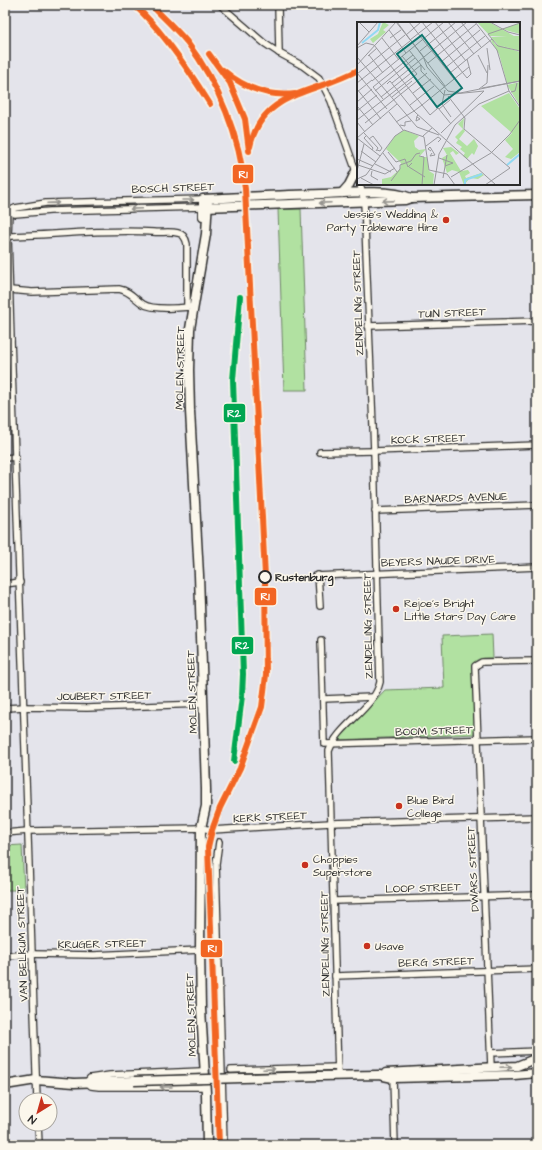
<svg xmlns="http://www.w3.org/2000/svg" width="542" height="1150" viewBox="0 0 542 1150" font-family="'Architects Daughter',sans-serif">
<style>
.green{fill:#b1e1a1;stroke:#6e8666}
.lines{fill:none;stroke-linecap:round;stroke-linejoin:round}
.street-tunnel{stroke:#bfbfc5;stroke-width:5.5;stroke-dasharray:5.5 3;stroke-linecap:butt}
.street-casing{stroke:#2b2b2b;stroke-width:8}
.secondary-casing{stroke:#2b2b2b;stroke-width:11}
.street{stroke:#fbf7ec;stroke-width:5.5}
.secondary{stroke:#fbf7ec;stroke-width:8}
.secondary-bridge-casing{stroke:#2b2b2b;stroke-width:11;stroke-linecap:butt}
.secondary-bridge{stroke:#fbf7ec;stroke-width:8}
.rail-1-casing{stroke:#fbf7ec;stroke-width:9}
.rail-2-casing{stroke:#fbf7ec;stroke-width:9}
.rail-1{stroke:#f26522;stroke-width:6}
.rail-2{stroke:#00a651;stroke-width:6}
.oneway{stroke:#93918c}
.poi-dot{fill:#c8321e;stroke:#fbf7ec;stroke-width:1.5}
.stop-dot{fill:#fbf7ec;stroke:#2b2b2b;stroke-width:2}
.labels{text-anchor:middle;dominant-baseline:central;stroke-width:3;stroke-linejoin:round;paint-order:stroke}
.street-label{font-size:11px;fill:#2b2b2b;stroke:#fbf7ec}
.poi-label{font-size:11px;fill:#2b2b2b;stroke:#fbf7ec;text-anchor:start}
.stop-label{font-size:11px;font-weight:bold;fill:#2b2b2b;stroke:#fbf7ec;text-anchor:start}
.inset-river{fill:none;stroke:#91d9f3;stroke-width:2}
.inset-road{fill:none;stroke:#9a9a9e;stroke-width:1}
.view{fill:#0f766e;fill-opacity:0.15;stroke:#0f766e;stroke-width:2}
.inset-edge{fill:none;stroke:#2b2b2b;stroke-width:2}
.line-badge{stroke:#fbf7ec;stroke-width:1.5}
.badge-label{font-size:11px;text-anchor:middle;font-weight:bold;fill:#fff}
</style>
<rect width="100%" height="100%" fill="#e4e4eb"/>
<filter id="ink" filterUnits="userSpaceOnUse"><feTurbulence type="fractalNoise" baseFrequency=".025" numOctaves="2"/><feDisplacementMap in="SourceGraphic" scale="8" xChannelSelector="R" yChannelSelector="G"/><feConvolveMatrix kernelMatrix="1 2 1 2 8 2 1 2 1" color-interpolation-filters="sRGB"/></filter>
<g filter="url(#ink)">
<g class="green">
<polygon points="278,209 301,209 307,390 284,390"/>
<path d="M492,634L493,658C485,658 477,657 472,665L475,734L338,740L385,690L444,688L442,636Z"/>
<polygon points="22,845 24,890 5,890 5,846"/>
</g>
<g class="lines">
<polyline class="street-tunnel" points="201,1071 231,1070"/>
<defs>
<g id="street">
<polyline points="220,5 264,43 279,53 303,66 319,78 331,101 358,177"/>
<polyline points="278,5 279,53"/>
<polyline points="5,211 9,211 15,214 50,211 203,207"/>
<polyline points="9,211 8,236 11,339 37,1100"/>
<polyline points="9,211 15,208 46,203 203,199"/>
<path d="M8,236C55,235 106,229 153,232C161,233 170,231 178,233C184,234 186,239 187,244V307"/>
<path d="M10,290L32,292L119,289C130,291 134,298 143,304C152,310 179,308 190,307"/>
<polyline points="368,326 537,321"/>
<polyline points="5,339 11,339"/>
<polyline points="320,452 374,451 537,445"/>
<polyline points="5,458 16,457"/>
<polyline points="375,511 537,505"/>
<polyline points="318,575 320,606"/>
<polyline points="315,576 537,567"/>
<polyline points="5,584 20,582"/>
<polyline points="321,640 324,744 537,738"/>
<polyline points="323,699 373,697"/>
<polyline points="5,708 25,707 87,708 203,704"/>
<polyline points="5,833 28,831 201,828 212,830 331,823 537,817"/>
<polyline points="219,842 216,864 224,1145"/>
<polyline points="334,901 537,895"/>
<polyline points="5,956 33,954 94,955 200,950"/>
<polyline points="335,976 537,969"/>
<polyline points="491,1053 537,1051"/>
<polyline points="491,1067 475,666 482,662 537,661"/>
<polyline points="231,1070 338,1067"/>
<polyline points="201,1071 110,1075 90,1078 87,1082 91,1086 99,1087 205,1087"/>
<path d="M338,1075L329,751C339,724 374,709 380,682L374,451L364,201L360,184"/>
<polyline points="394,1076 393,1078 395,1145"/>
<polyline points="38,1124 39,1145"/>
</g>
<g id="secondary">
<polyline points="342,193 349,185 356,171"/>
<polyline points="205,207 405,200 411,198"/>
<path d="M203,216V199C242,197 282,195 322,194C346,193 390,189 411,198L537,195"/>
<polyline points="386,1073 517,1066 537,1058"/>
<polyline points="319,1076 379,1075 393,1078 514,1075 537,1073"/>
<polyline points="5,1085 36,1080 74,1083 134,1081"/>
<polyline points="207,1145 206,1093 201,1009 200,950 201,828 206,806 206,789 199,575 190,411 189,370 190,329 206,234 208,199"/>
</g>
</defs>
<use href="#street" class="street-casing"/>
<use href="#secondary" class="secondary-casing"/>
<use href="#street" class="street"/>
<use href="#secondary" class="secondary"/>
<defs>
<polyline id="secondary-bridge" points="134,1081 319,1076"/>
</defs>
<use href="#secondary-bridge" class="secondary-bridge-casing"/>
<use href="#secondary-bridge" class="secondary-bridge"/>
<defs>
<g id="rail-1">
<path d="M134,5C162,29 190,72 210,104"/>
<path d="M151,5C163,17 176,29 187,42C219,84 240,137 245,189L265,576L266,675L262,707L240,768L220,808L212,830L208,847L219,1145"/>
<polyline points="209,54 230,83 245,119 249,151"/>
<path d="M223,70C243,87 268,97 295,94"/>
<path d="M250,147C262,90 316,94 358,70"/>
</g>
<polyline id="rail-2" points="234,761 242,696 243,674 233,380 240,297"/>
</defs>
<use href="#rail-1" class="rail-1-casing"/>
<use href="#rail-2" class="rail-2-casing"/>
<use href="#rail-1" class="rail-1"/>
<use href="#rail-2" class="rail-2"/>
</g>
<defs><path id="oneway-shaft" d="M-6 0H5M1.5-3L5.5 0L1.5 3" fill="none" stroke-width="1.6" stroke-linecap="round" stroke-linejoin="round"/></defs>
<g class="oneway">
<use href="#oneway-shaft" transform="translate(188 200)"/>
<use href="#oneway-shaft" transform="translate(388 201) rotate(178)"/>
<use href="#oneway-shaft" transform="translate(53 203) rotate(-2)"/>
<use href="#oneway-shaft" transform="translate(325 203) rotate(178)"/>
<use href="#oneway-shaft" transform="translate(136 209) rotate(178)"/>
<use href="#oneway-shaft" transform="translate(506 1067) rotate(-2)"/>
<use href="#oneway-shaft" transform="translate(269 1069) rotate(-2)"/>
<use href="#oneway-shaft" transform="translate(166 1087) rotate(180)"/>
</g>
</g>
<g class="poi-dot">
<circle cx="446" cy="220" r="4"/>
<circle cx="396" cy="609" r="4"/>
<circle cx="399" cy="806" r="4"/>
<circle cx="305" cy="865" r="4"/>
<circle cx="367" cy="946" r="4"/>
</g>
<circle class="stop-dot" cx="265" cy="577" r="6"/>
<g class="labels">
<g class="street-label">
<text transform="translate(173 188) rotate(-2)">BOSCH STREET</text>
<text transform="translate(358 303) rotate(-92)">ZENDELING STREET</text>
<text transform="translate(452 313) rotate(-2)">TUIN STREET</text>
<text transform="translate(180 368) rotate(-89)">MOLEN STREET</text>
<text transform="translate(428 439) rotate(-2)">KOCK STREET</text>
<text transform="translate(456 498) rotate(-2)">BARNARDS AVENUE</text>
<text transform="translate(438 561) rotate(-2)">BEYERS NAUDE DRIVE</text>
<text transform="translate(368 626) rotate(-91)">ZENDELING STREET</text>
<text transform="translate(192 692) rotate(-92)">MOLEN STREET</text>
<text transform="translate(104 696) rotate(-1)">JOUBERT STREET</text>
<text transform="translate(434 731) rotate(-2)">BOOM STREET</text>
<text transform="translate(270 817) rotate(-3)">KERK STREET</text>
<text transform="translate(473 869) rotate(-93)">DWARS STREET</text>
<text transform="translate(423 888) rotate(-2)">LOOP STREET</text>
<text transform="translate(22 944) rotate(-92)">VAN BELKUM STREET</text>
<text transform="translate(102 944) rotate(-1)">KRUGER STREET</text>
<text transform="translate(325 944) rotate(-91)">ZENDELING STREET</text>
<text transform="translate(436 962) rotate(-2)">BERG STREET</text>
<text transform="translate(191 1015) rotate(-92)">MOLEN STREET</text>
</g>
<g class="poi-label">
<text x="438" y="214" text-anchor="end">Jessie's Wedding &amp;<tspan x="438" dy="13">Party Tableware Hire</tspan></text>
<text x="404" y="603">Rejoe's Bright<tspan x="404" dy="13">Little Stars Day Care</tspan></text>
<text x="407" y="800">Blue Bird<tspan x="407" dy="13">College</tspan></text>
<text x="313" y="859">Choppies<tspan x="313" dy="13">Superstore</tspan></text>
<text x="375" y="946">Usave</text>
</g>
<g class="stop-label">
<text x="275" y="577">Rustenburg</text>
</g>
</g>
<g transform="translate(357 22)">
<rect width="163" height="163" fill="#e4e4eb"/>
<path d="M26,0L32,3L26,8L29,10L16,21L13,17L21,12ZM120,0H132L157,14H163V29L141,23L134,15L150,14H133ZM163,1V12L145,7ZM136,17L138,22L163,30V59L150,61L142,32L134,19ZM163,60V84L150,63ZM152,71L163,87V130L154,137L148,135L156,127L148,118L155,111L124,84ZM107,96L106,106L108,109L102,117L110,124L117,117L121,124L117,133L115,131L110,137L106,134L108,131L103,127L105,125L99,121L101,118L98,115L106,107L101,102ZM47,108L62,114L57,119L58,125L62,128L69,127L62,135H70L72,149L77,152L76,163L25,162V157L34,155L43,147L44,141L29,127L38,114ZM94,125L102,131L99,133L96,129L93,131L104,149L111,148L113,151L108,154L109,156L124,151L127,153L121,157L113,156L107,163L102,150L95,148L90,151L85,136L90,133L86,126Z" fill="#b1e1a1"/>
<path class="inset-river" d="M5,21L21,8L23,0M150,143L163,132M108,163V158L125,152"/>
<path class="inset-road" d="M2,0L12,10M39,0L66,34L70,45L91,69L103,71L163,59M40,0L88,64M52,0L97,57M65,0L110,56L114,52L110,37M78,0L109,39M91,0L117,32M104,0L124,25M118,0L140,28L152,69L163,85M133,0L151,10L163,13M32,8L49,31M49,13L64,0M25,16L42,38M33,16L44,8M135,17L131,12L163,1M53,18L76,0M0,24L21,0M0,26L9,21L17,23L65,83L57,89L59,91L139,163M130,26L133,48M52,28L64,43V49L87,73L127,69L84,111M63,29L99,0M12,33L26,51M121,33L130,51M11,34L20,26M0,35L60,105L82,113M84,40L123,8M71,41L119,2M0,43L39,0M88,46L128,14M0,51L30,87M93,51L135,17L141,24L163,29M0,52L48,13M15,59L87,0M60,60L94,102M0,61L53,19M35,61L110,0M30,62L33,59L57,89L39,100M125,66L163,59M0,67L24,97M122,67L130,61L131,43M88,68L85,82L94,95M18,69L58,36M0,70L15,58M154,70L158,69L160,61M56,71L74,57M91,74L108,96L107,107L153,146L128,163M24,75L64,43L68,48M35,75L55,59M26,77L16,65L56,33M0,80L15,67M53,83L77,64M0,84L16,103M81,86L73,93L65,83L112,45M82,87L93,78M0,89L20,73M32,90L46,108M60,95L63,97L59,99L60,94L61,93M0,98L60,52L45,34M0,100L8,110M8,101L70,51M43,103L48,104V100L54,99M7,111L21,126L19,129M9,114L7,116L16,126L15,128M66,114L75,106M0,116L40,82M0,116L23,134M12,117L16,114L25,126L23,129L20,128M69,124L81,115L84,117L81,120M4,129L19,140M74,129L71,127L73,125L78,133L73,134L75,131M31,130L39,140L48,137L51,145L55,141M26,131L40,150M62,134L67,135L65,163M82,136L96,141L88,144M0,137L16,144M18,142L34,150M1,143L28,152L38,146M52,145L68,155M72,148L90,152L98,163M0,149L7,122M15,149L14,154L21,158M94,155L134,131L153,112L163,98M4,156L17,163M86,156L90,133M0,157L9,153L38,114L47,108L67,115L72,148M34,159L43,147V143L54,139L59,132L63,131M77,163L82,132L98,103L122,82L152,69"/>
<path class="view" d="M65,13L105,66L80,85L40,32Z"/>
<rect width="163" height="163" class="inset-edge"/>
</g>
<g class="line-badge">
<rect x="232" y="164" width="22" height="20" rx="4" fill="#f26522"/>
<rect x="223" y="403" width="23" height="20" rx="4" fill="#00a651"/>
<rect x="254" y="587" width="23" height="19" rx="4" fill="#f26522"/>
<rect x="231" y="636" width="23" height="19" rx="4" fill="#00a651"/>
<rect x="200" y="939" width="23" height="19" rx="4" fill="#f26522"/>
</g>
<g class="badge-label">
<text x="243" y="178">R1</text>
<text x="234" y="417">R2</text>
<text x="265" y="600">R1</text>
<text x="242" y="649">R2</text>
<text x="212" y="952">R1</text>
</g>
<rect width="542" height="1150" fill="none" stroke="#fbf7ec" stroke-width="20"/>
<rect x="10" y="10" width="522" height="1130" fill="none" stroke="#2b2b2b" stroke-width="1.5" filter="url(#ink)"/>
<g transform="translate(38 1112) rotate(217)"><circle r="19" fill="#fbf7ec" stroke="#a8a59f"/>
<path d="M0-3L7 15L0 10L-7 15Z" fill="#c8321e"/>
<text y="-6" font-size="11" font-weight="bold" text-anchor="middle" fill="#2b2b2b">N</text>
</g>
</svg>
